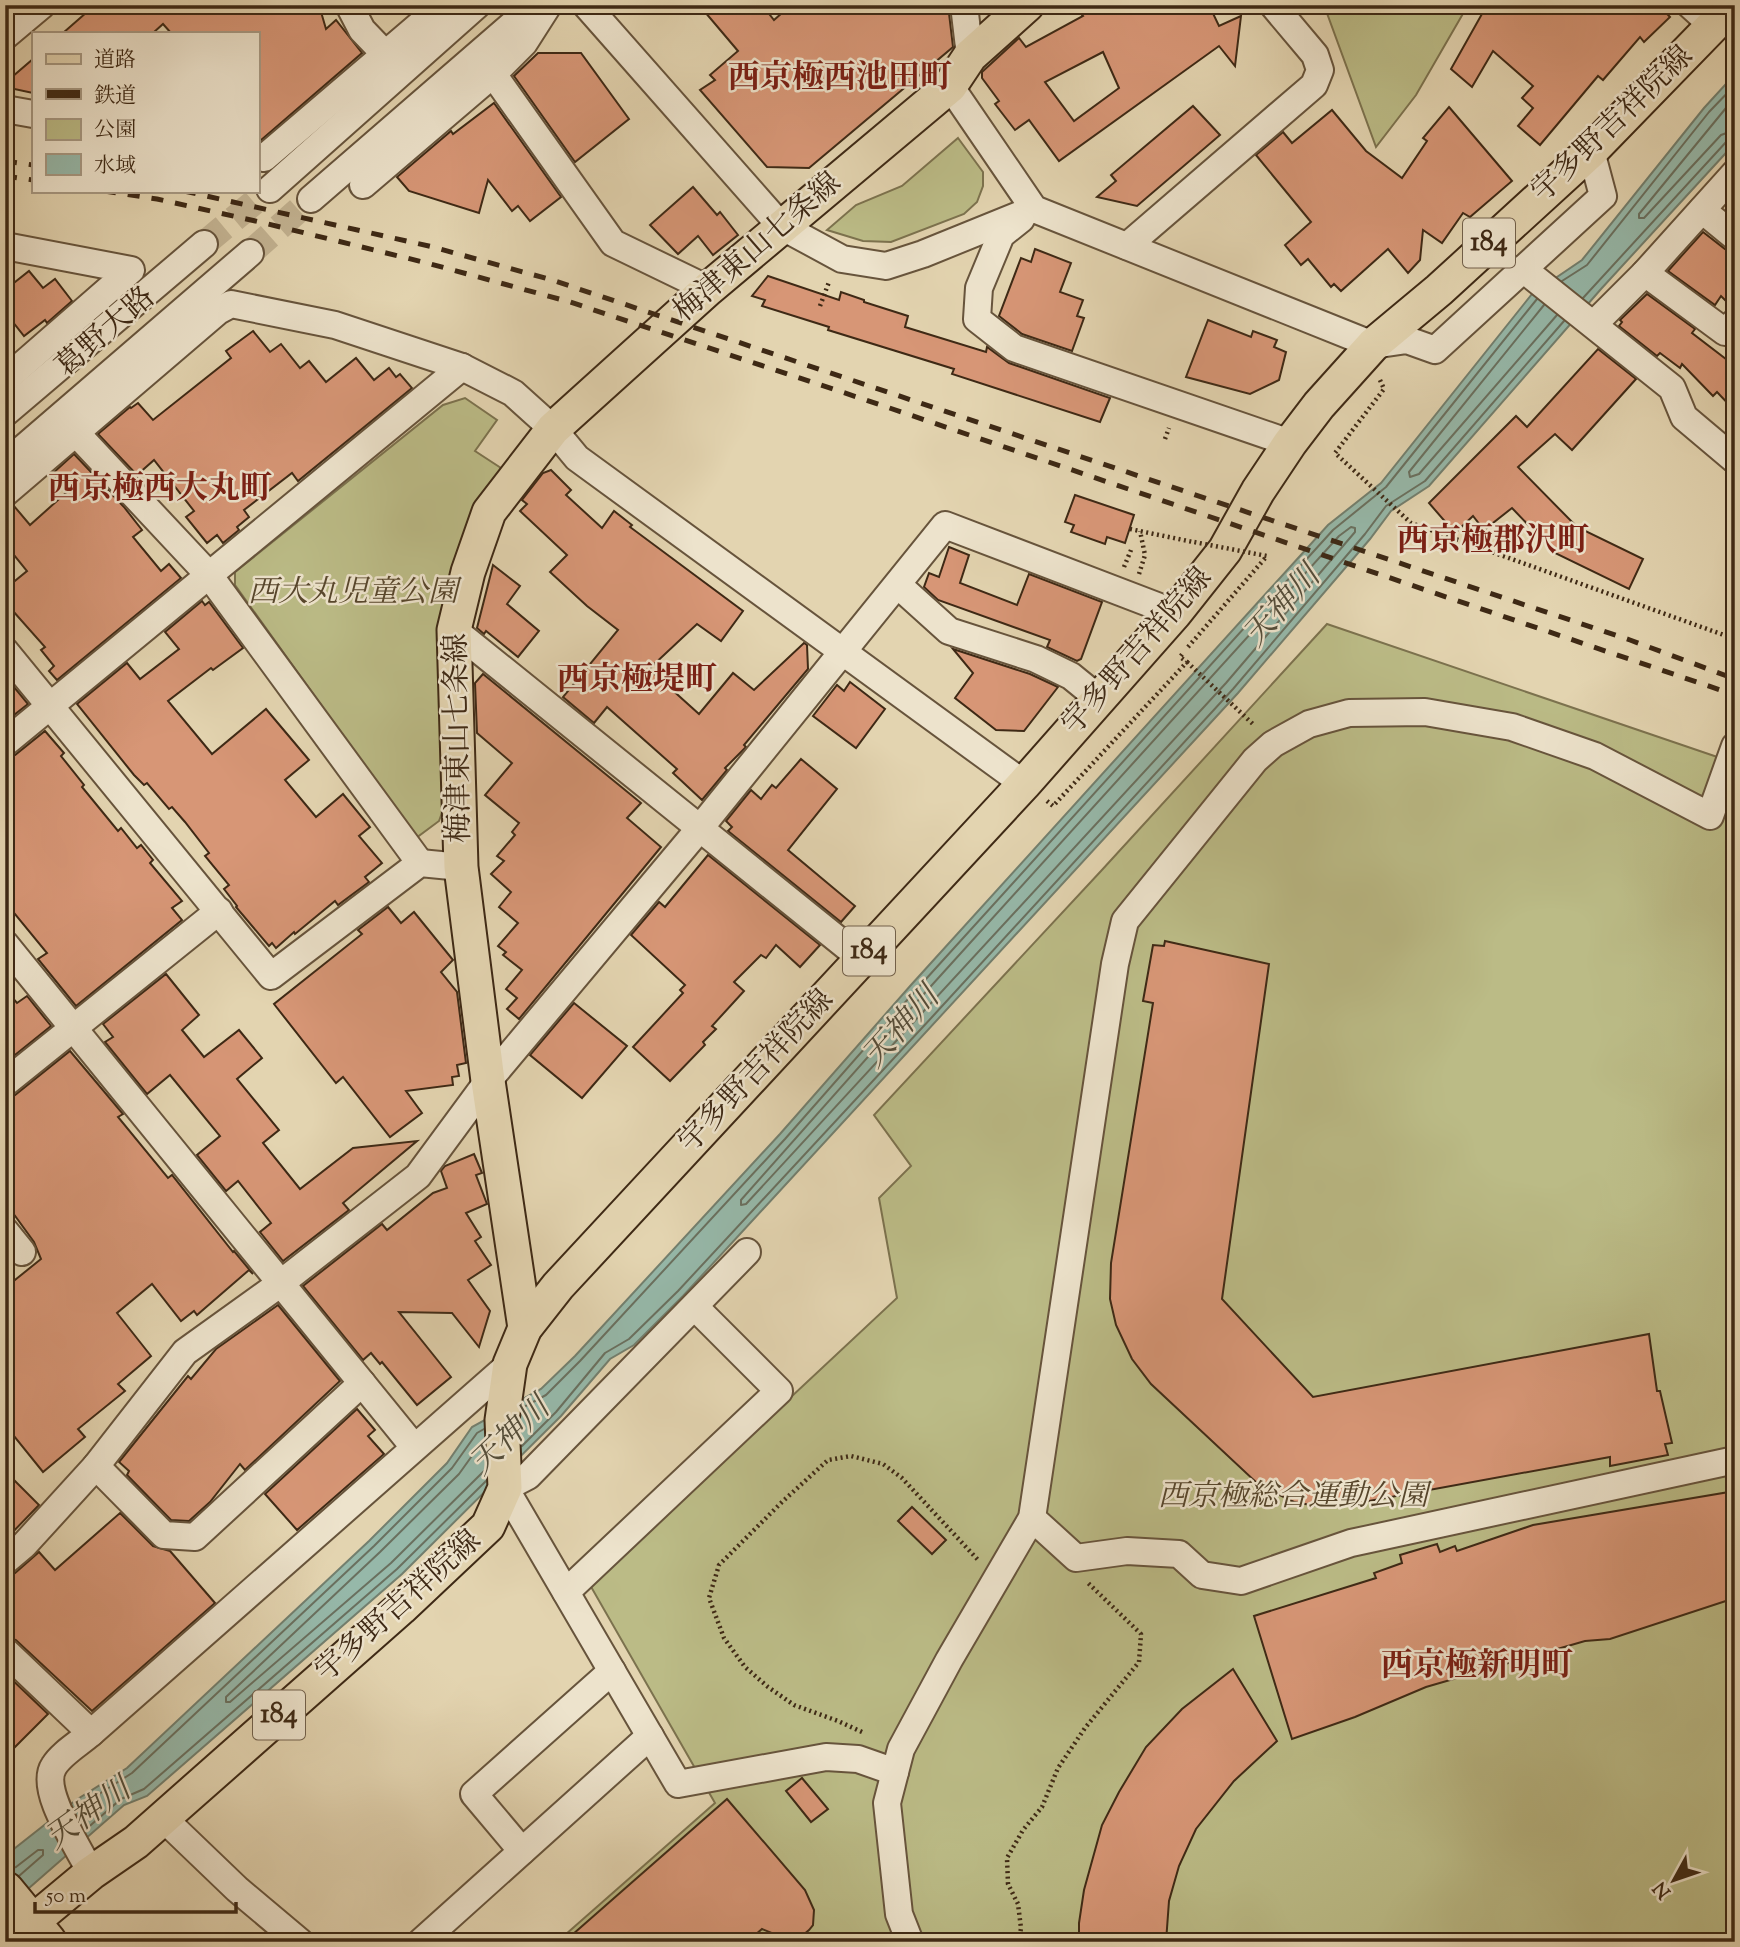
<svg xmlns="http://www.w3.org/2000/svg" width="1740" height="1947" viewBox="0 0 1740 1947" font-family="'Sorts Mill Goudy','Noto Serif JP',serif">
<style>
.green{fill:#bbbb86;stroke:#7c724e;stroke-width:2}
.water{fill:#96b8a9;stroke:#737f6e;stroke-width:2}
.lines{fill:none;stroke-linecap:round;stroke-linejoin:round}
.shore{stroke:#6a705f;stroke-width:2}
.building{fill:#d79676;stroke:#3e2915;stroke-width:2;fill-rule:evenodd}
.minor-tunnel{stroke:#c2b291;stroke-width:26;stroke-dasharray:26 13;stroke-linecap:butt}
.minor-casing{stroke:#67543c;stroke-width:30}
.major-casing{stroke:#3e2915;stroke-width:37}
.highway-casing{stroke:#3e2915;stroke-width:42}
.path{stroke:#3e2915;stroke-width:4.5;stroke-dasharray:2 3.5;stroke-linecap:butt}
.minor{stroke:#ede3cc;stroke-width:26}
.major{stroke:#e3d4b0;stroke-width:33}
.highway{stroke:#e3d4b0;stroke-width:38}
.rail{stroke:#3e2915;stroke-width:5;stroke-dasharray:12 12;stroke-linecap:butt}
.path-bridge{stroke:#3e2915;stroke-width:4.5;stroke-dasharray:2 3.5;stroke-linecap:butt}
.labels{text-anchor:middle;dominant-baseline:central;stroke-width:5;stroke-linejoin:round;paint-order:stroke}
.shield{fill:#ede3cc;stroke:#72614c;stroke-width:2}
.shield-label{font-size:28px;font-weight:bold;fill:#3e2915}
.street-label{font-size:30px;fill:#3e2915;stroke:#ede3cc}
.park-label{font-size:30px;font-style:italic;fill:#57462c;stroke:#ede3cc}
.neighbourhood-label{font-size:32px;font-weight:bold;fill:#7a1f14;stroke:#ede3cc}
.water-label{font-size:32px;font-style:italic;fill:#544d3a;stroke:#ede3cc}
</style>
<rect width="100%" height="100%" fill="#e3d4b0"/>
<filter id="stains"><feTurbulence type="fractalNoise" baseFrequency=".00286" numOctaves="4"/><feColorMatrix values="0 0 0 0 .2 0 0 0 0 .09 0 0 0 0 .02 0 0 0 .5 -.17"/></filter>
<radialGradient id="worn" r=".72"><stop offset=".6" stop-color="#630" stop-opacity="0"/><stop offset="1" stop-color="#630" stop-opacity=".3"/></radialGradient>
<g class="green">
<polygon points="1324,5 1468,5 1416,95 1376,147"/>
<polygon points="958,138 983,172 983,186 977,202 964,214 891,242 863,241 827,230 856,205 902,186"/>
<polygon points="465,398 497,420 475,451 501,468 470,526 442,616 438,656 448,796 439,821 416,838 235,585 235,572 443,405"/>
<polygon points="1327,624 1735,763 1735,1942 557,1942 715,1803 590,1585 897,1298 879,1198 911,1166 874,1115 1101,871"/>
</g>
<polygon class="water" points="1735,74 1735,143 1601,289 1429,486 1391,511 1370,539 1238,693 683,1296 634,1345 610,1359 561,1416 402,1574 147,1796 124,1805 5,1909 5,1856 76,1800 127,1768 369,1541 447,1463 472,1427 541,1389 575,1356 780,1134 911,985 1328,525 1381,483 1532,294 1582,260 1704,108"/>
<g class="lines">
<g class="shore">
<polyline points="1735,97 1639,214 1639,218 1644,218 1721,135 1735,130"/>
<polyline points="1562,281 1587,265 1709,112 1735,85"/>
<polyline points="1583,298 1727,141 1735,139"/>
<polyline points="1544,305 1409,472 1410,477 1419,474 1557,315"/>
<polygon points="1351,527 1355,528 1355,532 1226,683 746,1204 741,1205 741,1200 922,996 1339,536"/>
<polyline points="522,1408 546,1395 580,1361 785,1139 916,990 1333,530 1386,487 1537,299"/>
<polyline points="484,1439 459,1474 380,1552 226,1697 226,1702 230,1702 391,1563 486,1469"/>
<polyline points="522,1446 556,1412 605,1353 629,1339 678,1291 933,1016 1233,689 1365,534 1386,506 1425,481 1564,321"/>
<polyline points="74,1810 132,1773 374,1546 452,1468 477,1433 484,1429"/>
<polyline points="85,1830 121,1799 144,1789 397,1569 486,1481"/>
<polyline points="5,1870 16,1867 38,1850 43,1850 43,1855 19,1876"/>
</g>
</g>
<g class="building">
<polygon points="95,5 319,5 326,29 336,20 362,53 260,141 257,141 257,33 171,33 163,24 153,33 63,33"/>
<polygon points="699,5 762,5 774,20 791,5 948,5 953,47 809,168 767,167 700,90 715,80 710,75 738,51"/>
<path d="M1074,5H1109L1116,13L1133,5H1209L1219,26L1241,16L1235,66L1219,46L1059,161L1029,120L1015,130L995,104L999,101L982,78V72L1019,38L1026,47L1083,16ZM1103,52L1119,88L1074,121L1045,82Z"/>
<polygon points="1487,5 1659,5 1670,17 1644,42 1640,37 1603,80 1598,76 1540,145 1518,126 1533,108 1522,98 1533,86 1493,51 1472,87 1451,69"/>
<polygon points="538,53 581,53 629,119 575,162 514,76"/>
<polygon points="33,59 33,93 5,87 5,83"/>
<polygon points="494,103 561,197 530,221 518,206 512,211 488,180 479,213 409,191 397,177 451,131 453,134"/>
<polygon points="1193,106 1220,135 1137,206 1097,197 1116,181 1111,175"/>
<polygon points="1449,107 1512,181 1470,217 1463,213 1442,243 1423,230 1420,260 1408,273 1388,249 1341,291 1334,284 1331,287 1308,259 1301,265 1285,245 1311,222 1256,155 1283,132 1292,143 1332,110 1366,151 1402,178 1427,141 1423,138"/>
<polygon points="693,187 717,215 720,212 738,235 713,255 698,236 678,254 650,225"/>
<polygon points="1703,232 1725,249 1735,252 1735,307 1732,307 1721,296 1715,305 1668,271"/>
<polygon points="1035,249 1071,263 1060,292 1083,300 1077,316 1084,318 1072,351 1022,334 999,316 1021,258 1031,262"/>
<polygon points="29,271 43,288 55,279 72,301 47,323 45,320 24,336 5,312 5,290"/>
<polygon points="768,276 839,300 841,292 864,300 864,302 908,316 905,327 986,352 987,347 1009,363 1110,398 1100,422 952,374 954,369 828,330 829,327 762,306 765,300 752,296"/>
<polygon points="1647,294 1695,329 1692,333 1735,366 1735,411 1717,392 1713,396 1682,364 1680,368 1660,353 1657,356 1619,326 1622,322 1620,320"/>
<polygon points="1208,320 1251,337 1253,331 1277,340 1274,347 1286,352 1279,380 1250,394 1186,377"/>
<polygon points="253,331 270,352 281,344 300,368 309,361 326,382 356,358 374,380 389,368 396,377 400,374 412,388 298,481 292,473 244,510 249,517 237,527 239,530 223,543 217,535 207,543 186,517 194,511 154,460 137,475 98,434 130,407 131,408 138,403 153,420 231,358 226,351"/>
<polygon points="1598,349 1636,379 1572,450 1555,434 1518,467 1577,527 1643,559 1629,589 1555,553 1512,508 1484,530 1473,516 1455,533 1429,503 1516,416 1527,427"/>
<polygon points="74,454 124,507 142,530 133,537 161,571 169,564 181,578 57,680 49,671 54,666 41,650 45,647 5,602 5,589 27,571 5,544 5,508 14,506 30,525 67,492 52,474"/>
<polygon points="551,470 571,490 566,495 602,528 614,511 632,525 630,527 743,611 721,641 697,624 649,669 699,714 733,673 754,690 804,643 807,645 808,669 744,745 746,747 725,768 727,770 702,800 673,773 677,769 607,707 594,723 563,697 618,630 587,606 550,572 567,555 520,511 527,504 522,500 543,473"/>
<polygon points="1075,495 1134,515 1125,543 1107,537 1105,544 1071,532 1074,525 1065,522"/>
<polygon points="949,547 969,555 960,583 1017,605 1029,574 1102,602 1081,659 1077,661 1047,647 1050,640 938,600 924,587 929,573 939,577"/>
<polygon points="493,565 520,586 507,604 539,631 518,657 486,631 484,634 477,628"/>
<polygon points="202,601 205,605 209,602 243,648 213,670 211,668 168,701 212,754 266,709 309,760 285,780 316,817 343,794 370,827 359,836 382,863 365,877 369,882 338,905 335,901 295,934 294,932 276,948 272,943 269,946 236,907 237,906 224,889 229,885 205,856 209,853 185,822 172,807 169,809 147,783 144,785 134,775 77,704 127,663 140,679 179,649 165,632"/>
<polygon points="953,649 1030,674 1058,687 1024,731 996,730 955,698 973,673"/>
<polygon points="483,674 641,803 627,818 661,847 519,1019 507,1009 517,998 506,989 522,970 503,955 506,952 498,946 518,923 499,907 511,892 491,874 504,861 497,856 515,835 512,832 519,823 485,795 512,763 477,733 475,683"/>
<polygon points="5,676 28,704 5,722"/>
<polygon points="850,682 885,709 856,748 813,716 837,685 844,691"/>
<polygon points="45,731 64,753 61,756 84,785 82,787 118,831 121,828 137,848 141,845 153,860 150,863 182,901 172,908 182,920 76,1006 38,959 47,953 5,902 5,758 15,755"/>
<polygon points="801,759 837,789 788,850 855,906 841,922 728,831 732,827 726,821 751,790 761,799 772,785 776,788"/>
<polygon points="708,855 820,945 800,967 776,945 766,958 761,955 734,982 744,991 712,1026 716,1029 703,1042 705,1045 670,1081 633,1047 683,993 680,990 685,985 631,935 659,902 665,907"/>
<polygon points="388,907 401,923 414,912 453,960 441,972 457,992 466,1063 457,1065 459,1076 452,1077 453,1085 406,1091 422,1113 390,1137 343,1077 336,1083 274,1004 362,934 358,930"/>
<polygon points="1165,941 1269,964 1222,1299 1313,1397 1649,1334 1657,1391 1660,1391 1672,1443 1665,1444 1668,1455 1610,1466 1610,1457 1358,1503 1322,1507 1294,1502 1259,1485 1151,1384 1132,1359 1116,1325 1110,1299 1111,1263 1153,1003 1143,1001 1153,945 1164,946"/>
<polygon points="166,974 199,1015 182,1030 204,1057 239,1030 262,1058 237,1079 279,1130 263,1143 300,1189 353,1148 417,1141 343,1203 349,1210 283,1261 260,1232 271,1223 238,1181 226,1191 197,1155 220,1136 170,1075 147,1094 105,1042 113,1037 103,1024"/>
<polygon points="5,989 17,1003 27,996 51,1026 5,1063"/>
<polygon points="574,1003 627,1046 582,1098 530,1055"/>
<polygon points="70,1051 123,1114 118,1117 168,1178 172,1175 233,1252 234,1251 253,1274 249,1270 197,1315 194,1311 181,1321 152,1284 117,1313 151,1356 118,1384 125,1391 78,1429 85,1437 43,1472 5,1425 5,1288 41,1259 34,1242 5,1202 5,1098 15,1095"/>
<polygon points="474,1154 482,1173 476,1175 487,1204 466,1213 481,1237 475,1241 491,1265 468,1280 490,1311 479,1347 452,1313 399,1312 451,1377 417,1405 382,1362 380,1364 371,1353 363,1360 303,1286 382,1224 387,1230 433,1193 447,1188 441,1171 445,1166"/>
<polygon points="278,1305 340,1381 245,1470 240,1464 210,1502 189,1521 171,1520 127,1475 129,1471 119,1462 188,1376 191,1379 216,1349"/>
<polygon points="357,1409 375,1430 368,1436 384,1454 297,1530 265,1494"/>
<polygon points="5,1471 39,1505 5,1540"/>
<polygon points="1735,1491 1735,1598 1610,1639 1585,1641 1426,1687 1355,1717 1292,1739 1254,1616 1376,1578 1374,1573 1402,1563 1400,1555 1437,1544 1440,1552 1455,1546 1457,1551 1533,1525"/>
<polygon points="912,1507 946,1540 932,1554 898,1521"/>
<polygon points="120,1513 153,1546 170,1551 215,1603 92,1711 16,1640 5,1636 5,1576 15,1573 39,1552 55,1570"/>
<polygon points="1233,1669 1277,1741 1234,1781 1196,1829 1179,1866 1169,1901 1166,1942 1079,1942 1079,1923 1084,1890 1102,1825 1119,1792 1146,1747 1182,1709"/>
<polygon points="5,1673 48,1714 5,1757"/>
<polygon points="802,1778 828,1809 811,1822 786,1791"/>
<polygon points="727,1799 805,1890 814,1910 813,1925 809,1930 803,1935 784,1938 762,1929 747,1942 564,1942"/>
</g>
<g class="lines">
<g class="minor-tunnel">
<polyline points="204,244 270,189"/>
<polyline points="250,253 311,199"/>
</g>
<defs>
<g id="minor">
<polyline points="349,5 362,30 386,55"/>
<polyline points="586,5 781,226 842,259 886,266 923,254 1034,209"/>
<polyline points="964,5 970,56"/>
<polyline points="1690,5 1713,26"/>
<polyline points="5,36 42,5"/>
<polyline points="493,74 613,243 708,289"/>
<polyline points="950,86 1034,209 1373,345 1407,340 1435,350 1603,196 1591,151"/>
<polyline points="5,109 33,114"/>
<polyline points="257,156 264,158 443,5"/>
<polyline points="363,185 493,74 524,43 547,7"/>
<polyline points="270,189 477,5"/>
<polyline points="311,199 535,5"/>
<polyline points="1702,210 1735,237"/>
<polyline points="1021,219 1001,235 979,288 977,319 1014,348 1290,443"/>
<polyline points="5,246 131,270 5,380"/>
<polyline points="1127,246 1314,85 1320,70 1315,55 1273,5"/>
<polyline points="1523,269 1672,388 1684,417 1735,460"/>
<polyline points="1645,273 1725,332 1735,322"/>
<polyline points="1594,324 1645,273 1735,173"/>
<polyline points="5,413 204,244"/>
<polyline points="77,434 209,575 420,863"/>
<polyline points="5,464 250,253"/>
<polyline points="5,493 218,311 231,304 335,325 462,367 513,393 553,429 577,458 1024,784"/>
<polyline points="898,585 949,631 1036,659 1071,676 1098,698"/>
<polyline points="454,630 862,959"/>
<polyline points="5,651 271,976 420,863 461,867"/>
<polyline points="5,743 462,367"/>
<polyline points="5,944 414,1447"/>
<polyline points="5,1083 219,911"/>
<polyline points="5,1231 22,1252"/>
<polyline points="747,1252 528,1476 505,1488 678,1784 826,1757 858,1759 895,1772"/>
<polyline points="96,1466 164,1535 195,1537 362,1383"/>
<polyline points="1032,1518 1076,1558 1127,1551 1179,1554 1202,1575 1241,1581 1351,1543 1735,1460"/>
<polyline points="5,1561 24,1545 96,1466 185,1352 281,1283 418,1176 488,1081 700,828 945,525 1175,613"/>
<polyline points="566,1592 779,1391 695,1307"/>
<polyline points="5,1651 91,1733 510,1364"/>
<polyline points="163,1818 237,1889 300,1942"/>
<polyline points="522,1851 474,1794 612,1671"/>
<path d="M91,1873C80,1849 38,1790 54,1766C62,1753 80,1743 91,1733"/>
<polyline points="421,1942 650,1736"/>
<polyline points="910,1942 899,1914 887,1803 901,1749 949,1660 1032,1518 1115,964 1125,921 1255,760 1273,744 1309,724 1349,713 1425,712 1512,727 1595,756 1710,816 1735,746"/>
</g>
<g id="major">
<polyline points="525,1328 488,1081 461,867 454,630 468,572 489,512 553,429 708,289 950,86 970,56 1027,5"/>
<polyline points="31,1923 91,1873 136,1842 401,1608 488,1526 505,1488 502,1420 510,1364 525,1328 558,1286 1024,784 1175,613 1225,550 1258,491 1290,443 1319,405 1373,345 1439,290 1591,151 1733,5"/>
</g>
<polyline id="highway" points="5,1891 47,1942"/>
</defs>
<use href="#minor" class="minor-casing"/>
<use href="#major" class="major-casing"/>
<use href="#highway" class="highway-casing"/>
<g class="path">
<polyline points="820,306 829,282"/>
<polyline points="1380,380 1384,389 1335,453 1411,523 1735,639"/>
<polyline points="1165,439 1169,428"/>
<polyline points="1130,529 1193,542"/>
<polyline points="1124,567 1131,550"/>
<polyline points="1139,574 1145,555 1140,531"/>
<polyline points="1187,662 1255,726"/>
<polyline points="1047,801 1053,806 1187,662 1180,657 1183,653"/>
<polyline points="862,1732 838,1721 794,1705 768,1687 745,1667 724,1638 709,1598 719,1565 782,1502 828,1460 851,1456 883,1464 902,1478 979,1561"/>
<polyline points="1019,1942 1021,1928 1018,1904 1008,1884 1007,1858 1023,1830 1042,1807 1058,1768 1085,1728 1139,1662 1141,1634 1086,1581"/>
</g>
<use href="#minor" class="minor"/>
<use href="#major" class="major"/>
<use href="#highway" class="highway"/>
<g class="rail">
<polyline points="5,161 33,165"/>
<polyline points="5,176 33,180"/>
<polyline points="104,191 157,199 260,222 427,263 570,302 866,400 1735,695"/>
<polyline points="184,191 433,247 552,280 1630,640 1735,679"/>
</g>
<polyline class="path-bridge" points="1188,647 1267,556 1194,542"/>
</g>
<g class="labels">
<g class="shield">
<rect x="1463" y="218.5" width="52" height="49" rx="5"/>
<rect x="843" y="926.5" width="52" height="49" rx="5"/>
<rect x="253" y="1690.5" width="52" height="49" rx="5"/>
</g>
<g class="shield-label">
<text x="1489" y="243">184</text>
<text x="869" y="951">184</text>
<text x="279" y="1715">184</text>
</g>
<g class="street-label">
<text transform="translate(1613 125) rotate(-44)">宇多野吉祥院線</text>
<text transform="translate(758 248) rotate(-41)">梅津東山七条線</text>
<text transform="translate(106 333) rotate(-41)">葛野大路</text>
<text transform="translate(1138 652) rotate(-49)">宇多野吉祥院線</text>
<text transform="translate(459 738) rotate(-91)">梅津東山七条線</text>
<text transform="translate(757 1072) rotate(-47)">宇多野吉祥院線</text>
<text transform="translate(399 1607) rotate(-42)">宇多野吉祥院線</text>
</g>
<g class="park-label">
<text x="353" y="593">西大丸児童公園</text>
<text x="1293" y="1497">西京極総合運動公園</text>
</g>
<g class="neighbourhood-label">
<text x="840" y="79">西京極西池田町</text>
<text x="160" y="490">西京極西大丸町</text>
<text x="1493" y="542">西京極郡沢町</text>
<text x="637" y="681">西京極堤町</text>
<text x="1477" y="1667">西京極新明町</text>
</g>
<g class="water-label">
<text transform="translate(1283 607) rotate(-48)">天神川</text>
<text transform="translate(902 1028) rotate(-48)">天神川</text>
<text transform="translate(511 1437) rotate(-44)">天神川</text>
<text transform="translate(89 1815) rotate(-36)">天神川</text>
</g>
</g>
<rect width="1740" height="1947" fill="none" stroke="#e3d4b0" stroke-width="28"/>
<rect x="7" y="7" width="1726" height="1933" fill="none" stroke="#3e2915" stroke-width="3.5"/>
<rect x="14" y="14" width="1712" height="1919" fill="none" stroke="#3e2915" stroke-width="2"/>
<rect x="32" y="32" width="228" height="161" fill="#ede3cc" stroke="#a79983" stroke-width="2"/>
<rect x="46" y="54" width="35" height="10" fill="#e3d4b0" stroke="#a79983" stroke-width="2"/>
<text x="94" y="66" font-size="21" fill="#3e2915">道路</text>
<rect x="46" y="89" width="35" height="10" fill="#3e2915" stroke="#a79983" stroke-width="2"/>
<text x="94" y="102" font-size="21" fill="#3e2915">鉄道</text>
<rect x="46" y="119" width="35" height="21" fill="#bbbb86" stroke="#a79983" stroke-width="2"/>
<text x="94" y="136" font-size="21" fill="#3e2915">公園</text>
<rect x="46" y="154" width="35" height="21" fill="#96b8a9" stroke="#a79983" stroke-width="2"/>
<text x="94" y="172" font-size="21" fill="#3e2915">水域</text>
<g transform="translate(1674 1880) rotate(230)" stroke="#ede3cc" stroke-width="5" paint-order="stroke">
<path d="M0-5L12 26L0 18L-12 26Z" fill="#3e2915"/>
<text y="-10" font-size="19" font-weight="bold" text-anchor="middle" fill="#3e2915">N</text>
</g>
<path d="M35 1902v10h201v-10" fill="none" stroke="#3e2915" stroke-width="3.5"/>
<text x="46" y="1902" font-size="21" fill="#3e2915" stroke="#ede3cc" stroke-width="5" paint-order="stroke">50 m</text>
<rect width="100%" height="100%" filter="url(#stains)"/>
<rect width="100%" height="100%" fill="url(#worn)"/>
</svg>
